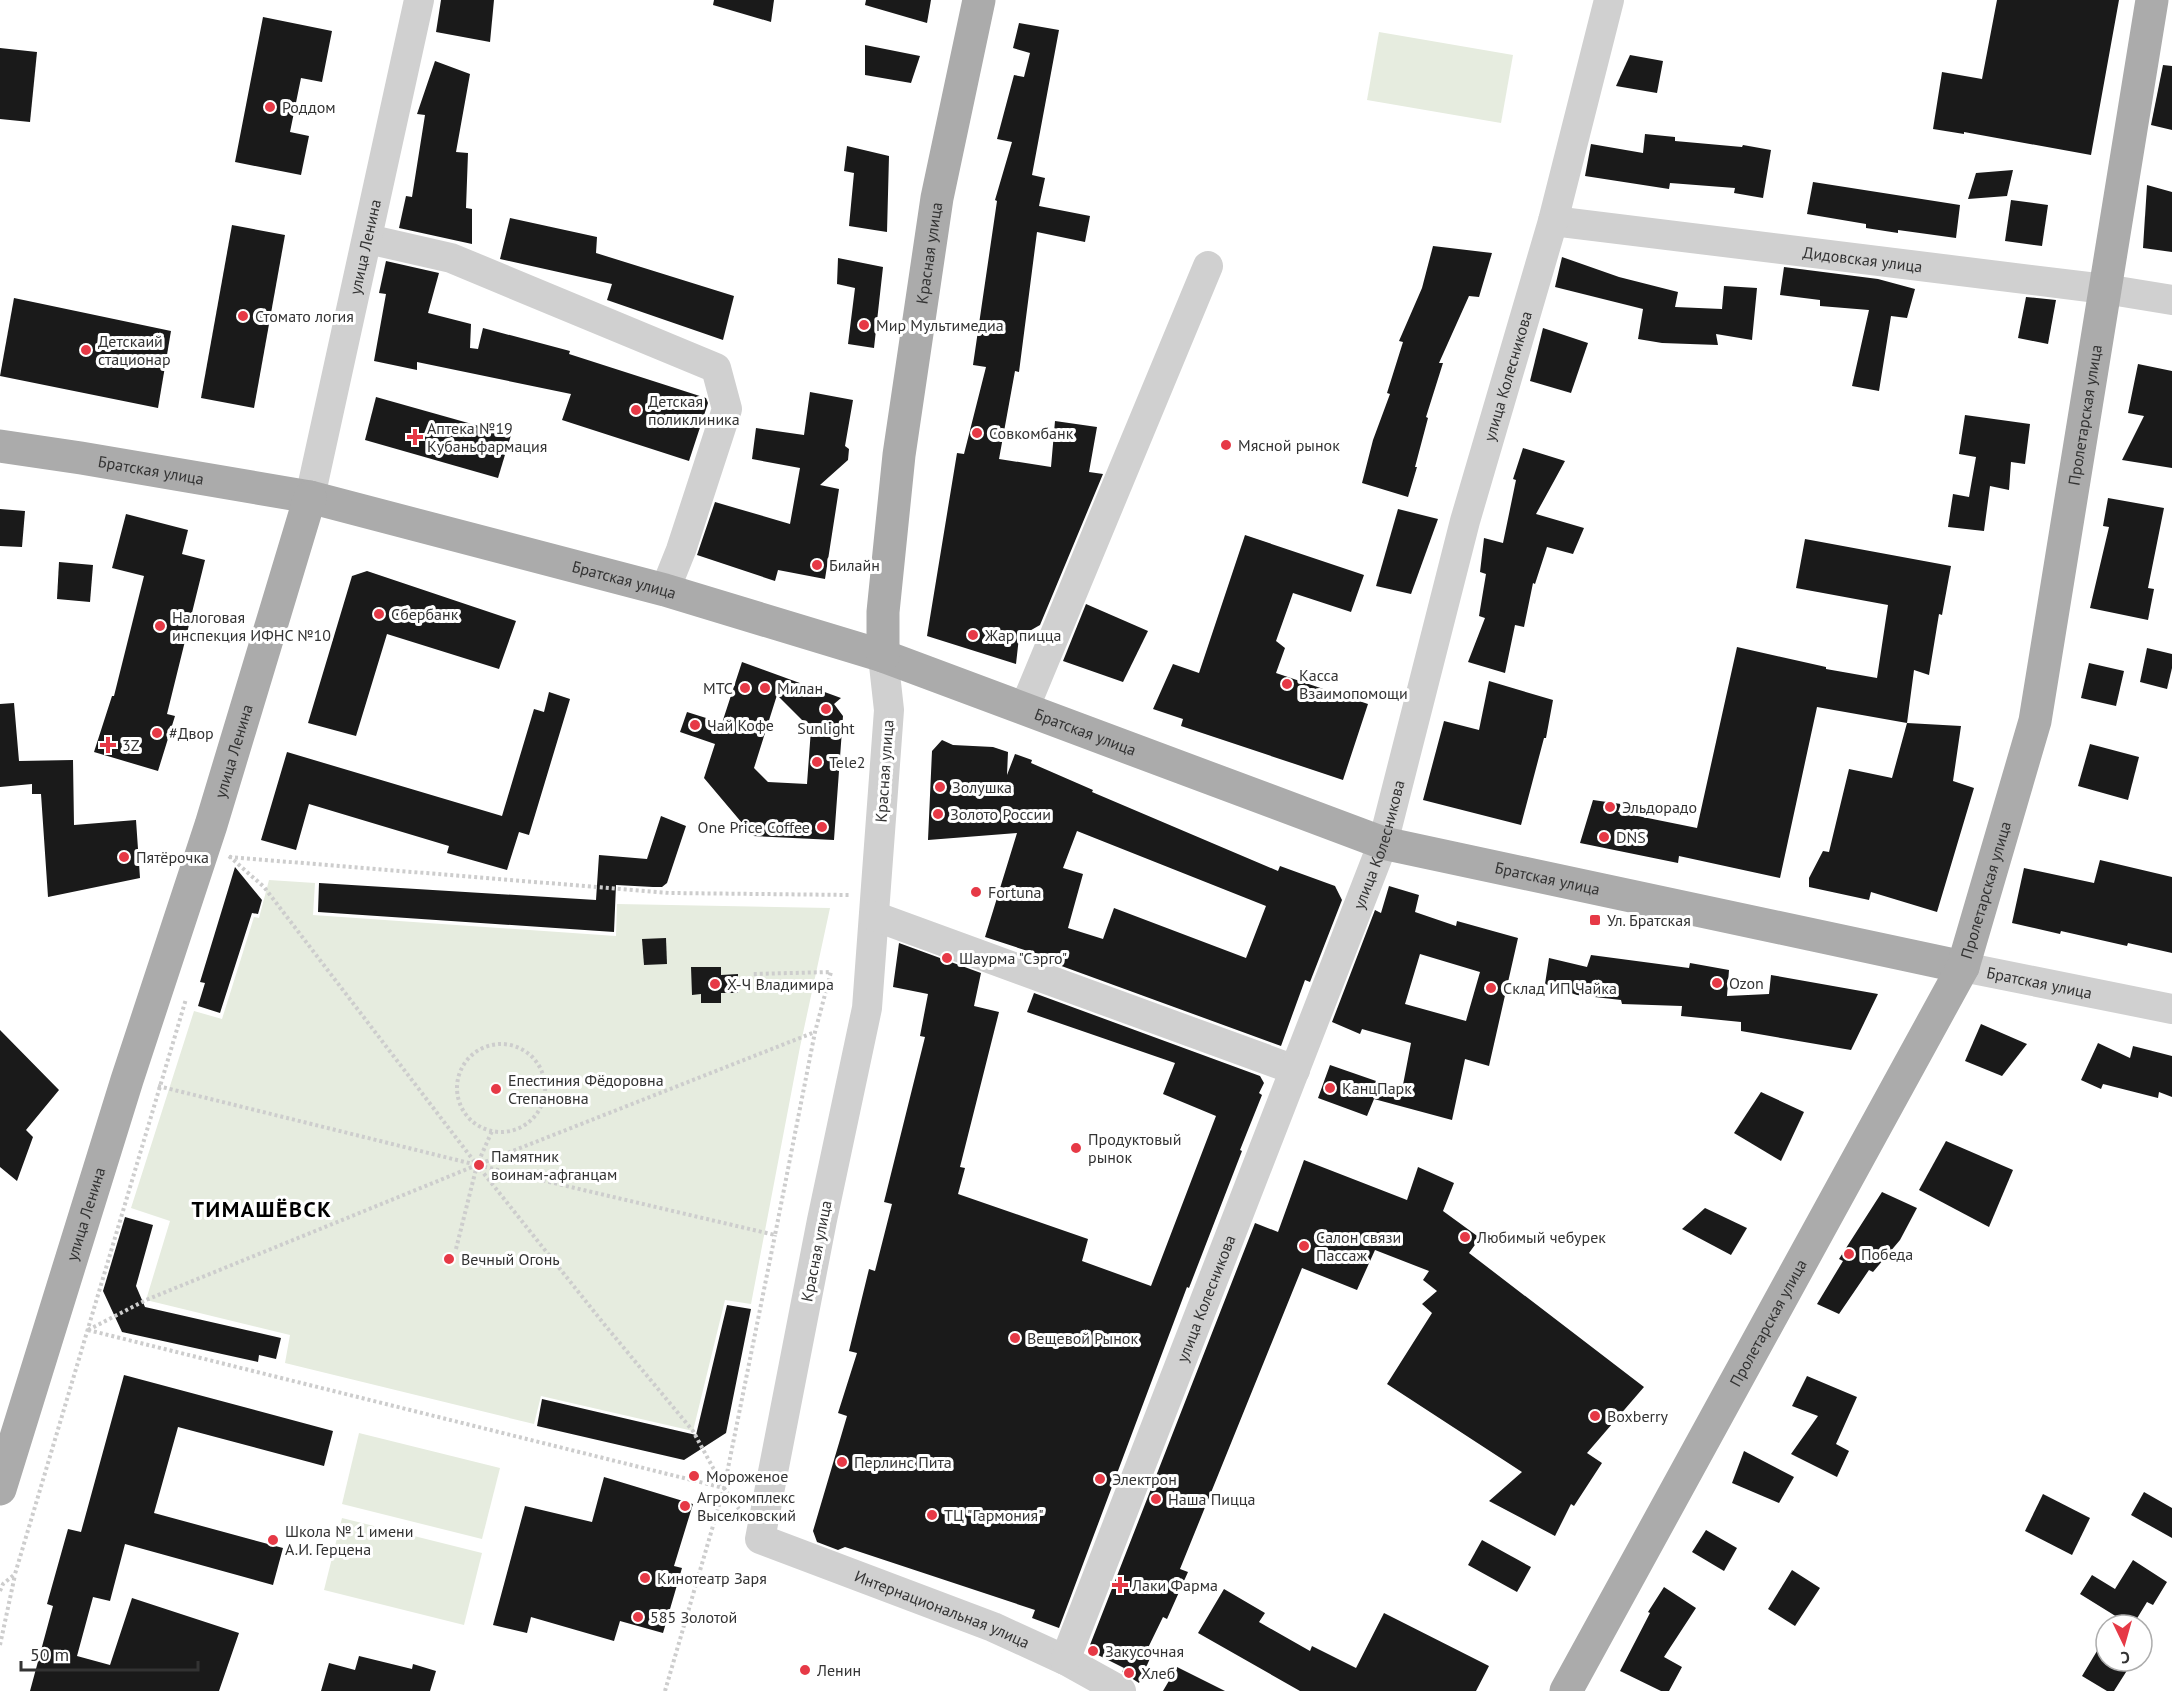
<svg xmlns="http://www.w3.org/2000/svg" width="2172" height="1691" viewBox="0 0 2172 1691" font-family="'PT Sans',sans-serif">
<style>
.green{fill:#e6ecdf}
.building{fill:#1a1a1a;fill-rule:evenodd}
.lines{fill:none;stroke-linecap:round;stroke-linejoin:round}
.path{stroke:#cdcdcd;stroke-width:4;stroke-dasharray:3 3;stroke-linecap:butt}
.minor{stroke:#d0d0d0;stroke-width:30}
.major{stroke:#ababab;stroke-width:33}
.poi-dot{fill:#e63946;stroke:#fff;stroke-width:2}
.labels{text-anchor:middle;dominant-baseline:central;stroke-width:6;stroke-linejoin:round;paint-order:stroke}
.poi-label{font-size:16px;fill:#333;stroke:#fff;text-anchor:start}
.street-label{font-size:16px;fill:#333;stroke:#fff}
.district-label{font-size:22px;font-weight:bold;letter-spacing:1.5px;fill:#000;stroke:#fff}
</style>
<rect width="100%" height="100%" fill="#fff"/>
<g class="green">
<polygon points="1379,32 1513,55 1501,123 1367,100"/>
<polygon points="269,880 315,883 313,915 616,936 617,904 830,908 800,1047 751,1304 725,1300 693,1431 541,1396 534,1424 285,1363 290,1335 146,1300 170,1221 131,1208 194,1011 222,1019 254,917 259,918"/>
<polygon points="359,1433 500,1468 482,1539 342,1504"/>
<polygon points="342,1518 482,1553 464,1625 324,1590"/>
</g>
<g class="building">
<polygon points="441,0 494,0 490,42 436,32"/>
<polygon points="714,0 774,0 771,22 713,5"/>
<polygon points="866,0 931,0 927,23 865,5"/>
<polygon points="1997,0 2119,0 2091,155 1964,132 1964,134 1933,129 1942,72 1982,79"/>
<polygon points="263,17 332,31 322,82 301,78 290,132 309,136 301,175 235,162"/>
<polygon points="1019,23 1059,30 1032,175 1045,178 1039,206 1090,216 1085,242 1037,232 1019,372 1015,371 999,459 1051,467 1055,421 1097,427 1089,472 1103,474 1040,625 1019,637 1016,664 927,636 957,453 964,454 986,367 973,365 997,201 995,200 1012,142 997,139 1014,75 1024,77 1030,53 1013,48"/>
<polygon points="865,45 920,56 911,83 865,75"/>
<polygon points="0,48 37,52 30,122 0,119"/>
<polygon points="1630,55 1663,61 1657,93 1616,86"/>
<polygon points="435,61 470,74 456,152 468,153 466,208 472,209 472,244 399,228 406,196 412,197 425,115 417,114"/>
<polygon points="2163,65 2172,66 2172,130 2151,125"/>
<polygon points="1645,134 1675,137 1675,141 1742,147 1743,145 1771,150 1763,198 1734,193 1735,188 1670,183 1669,189 1585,176 1591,144 1643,153"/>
<polygon points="847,146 889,156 887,232 849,226 854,173 844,171"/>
<polygon points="2013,170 2007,196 1968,199 1976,173"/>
<polygon points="1813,182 1960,205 1956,238 1898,230 1898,233 1866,228 1866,224 1807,214"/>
<polygon points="2147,185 2172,192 2172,252 2143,248"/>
<polygon points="2011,200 2048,205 2042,246 2005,241"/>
<polygon points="510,218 597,237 596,253 734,296 723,340 607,300 612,284 500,259"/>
<polygon points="232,225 285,235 254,408 201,398"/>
<polygon points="1433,246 1492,253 1479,297 1469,296 1439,363 1443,363 1426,417 1428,418 1415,467 1417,467 1408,497 1362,483 1373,440 1390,394 1387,393 1403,342 1399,341 1422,288"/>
<polygon points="1562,257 1619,277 1678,292 1675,307 1722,309 1724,286 1757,288 1752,340 1716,334 1718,345 1662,343 1638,339 1643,309 1555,287"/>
<polygon points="838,258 883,267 874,348 848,344 855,288 837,284"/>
<polygon points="386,261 439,273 428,313 471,324 470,348 478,349 483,328 570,351 569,354 706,398 708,403 689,461 562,420 571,394 417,362 417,370 374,361 386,294 379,293"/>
<polygon points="1784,267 1878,279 1915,289 1907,318 1891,316 1879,391 1852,386 1869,310 1820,306 1820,300 1780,295"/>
<polygon points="2026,297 2056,300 2048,344 2018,338"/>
<polygon points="14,298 171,331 158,408 0,376"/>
<polygon points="1543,328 1588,343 1571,393 1530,381"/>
<polygon points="2138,364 2172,371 2172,468 2122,460 2144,416 2128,413"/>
<polygon points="810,392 853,400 845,446 849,449 848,460 820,485 839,489 825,579 778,570 775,581 697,555 715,502 790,524 800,468 752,459 756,428 804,435"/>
<polygon points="376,397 511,435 498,478 365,440"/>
<polygon points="1965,415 2030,424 2025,464 2011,462 2009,490 1990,486 1984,531 1948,527 1953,494 1969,497 1976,457 1959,454"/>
<polygon points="1523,448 1565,461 1536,514 1584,528 1573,554 1547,547 1535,584 1533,583 1524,627 1515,625 1505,673 1468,662 1485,618 1479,616 1486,574 1480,572 1484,538 1503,543 1516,480 1513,479"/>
<polygon points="2108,498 2164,508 2148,588 2154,589 2148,620 2090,608 2109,527 2103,526"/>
<polygon points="0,509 25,511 22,547 0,546"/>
<polygon points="1398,509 1438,519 1411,594 1376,586"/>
<polygon points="126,514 188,530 182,554 205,560 167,714 175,716 158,771 94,752 112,696 114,696 144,576 112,568"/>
<polygon points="1245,535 1364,575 1351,612 1293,593 1276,641 1285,648 1276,673 1368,704 1343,780 1181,726 1183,719 1153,709 1173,664 1199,673"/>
<polygon points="1805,539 1951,566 1942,615 1939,614 1929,675 1914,670 1907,723 1817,707 1780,878 1679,856 1678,863 1580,843 1593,800 1621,804 1618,812 1697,828 1737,647 1826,667 1826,669 1877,678 1888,605 1796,588"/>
<polygon points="59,562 93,565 90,602 57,599"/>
<polygon points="367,571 516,621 499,669 387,634 356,736 308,723 352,576"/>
<polygon points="1086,604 1148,631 1123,682 1063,661"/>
<polygon points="2147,648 2172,654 2172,668 2167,689 2140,682"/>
<path d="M742,662L841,698L834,704L843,716L834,840L753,836L704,778L715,744L680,732L687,712L722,723ZM777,695L811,729L807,784L768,782L754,768Z"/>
<polygon points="2089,663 2124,671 2116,706 2081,698"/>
<polygon points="1489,681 1553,700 1546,738 1544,738 1521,825 1423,800 1444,721 1479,730"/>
<polygon points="549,692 570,699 529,835 519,832 507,870 447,853 449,846 309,804 296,850 261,840 287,752 502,816 534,709 544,712"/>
<polygon points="14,703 19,761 73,760 74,825 136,820 140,878 48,897 41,794 32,794 32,784 0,787 0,704"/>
<polygon points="1907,723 1961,726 1953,781 1974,788 1937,912 1871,892 1869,900 1809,887 1809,878 1823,851 1829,852 1849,769 1892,778"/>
<path d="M942,740L953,745L993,747L1008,752L1007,775L1015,754L1032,760L1031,763L1093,790L1092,792L1278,871L1280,866L1335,886L1342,900L1310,982L1305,980L1281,1046L1045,960L1046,957L985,937L1017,833L928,840L932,751ZM1077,831L1266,906L1246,958L1114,908L1103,939L1068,928L1083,874L1063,868Z"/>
<polygon points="2090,744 2139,757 2128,800 2078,786"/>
<polygon points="661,816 686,826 667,883 662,887 653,887 616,885 614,932 318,912 319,883 596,900 599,855 647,859"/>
<polygon points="2100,860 2172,877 2172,953 2128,943 2127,946 2061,931 2060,934 2012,923 2024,868 2094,883"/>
<polygon points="235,867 262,900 258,914 252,913 220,1013 198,1006 205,983 200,982"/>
<path d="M1389,886L1419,895L1415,912L1456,926L1457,921L1518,938L1489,1066L1465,1059L1452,1120L1374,1099L1367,1116L1318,1098L1330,1065L1402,1090L1411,1043L1362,1029L1360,1034L1332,1022L1375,910L1381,913ZM1420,954L1480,972L1466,1021L1405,1004Z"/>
<polygon points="666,938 667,964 644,965 642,939"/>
<polygon points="899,943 981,973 974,1006 999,1012 960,1167 965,1168 958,1194 1088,1239 1082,1261 1151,1286 1216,1116 1163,1094 1175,1063 1027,1012 1034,993 1260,1076 1264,1083 1259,1093 1262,1095 1240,1150 1242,1151 1189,1288 1187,1287 1059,1628 1032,1618 1035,1610 845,1547 838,1550 817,1542 813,1531 847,1416 838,1413 857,1353 849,1351 869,1269 875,1271 892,1204 884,1202 925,1037 920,1036 928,994 893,987"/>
<polygon points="1591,955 1689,968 1690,963 1729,970 1727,996 1769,994 1771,975 1878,994 1851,1050 1741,1031 1741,1022 1681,1016 1682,1006 1622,1004 1621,1000 1577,995 1545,984 1549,958 1587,967"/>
<polygon points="691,967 721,967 721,975 738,974 738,993 721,993 721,1003 701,1003 701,994 692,995"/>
<polygon points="1981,1024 2027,1044 2002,1076 1965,1061"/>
<polygon points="0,1030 59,1090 26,1130 33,1137 17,1181 0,1167"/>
<polygon points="2098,1043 2130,1058 2133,1046 2172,1056 2172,1097 2159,1092 2158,1098 2103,1084 2101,1089 2081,1080"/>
<polygon points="1761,1092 1804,1112 1781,1161 1734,1133"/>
<polygon points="1946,1141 2013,1170 1989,1227 1919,1190"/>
<polygon points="1304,1160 1407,1200 1418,1167 1454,1183 1443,1211 1480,1238 1469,1253 1644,1387 1587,1453 1602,1463 1574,1506 1571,1504 1555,1536 1489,1501 1522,1472 1387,1384 1432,1313 1422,1304 1437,1291 1423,1280 1429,1271 1375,1250 1357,1290 1302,1268 1180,1569 1188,1572 1167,1619 1163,1617 1146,1652 1152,1654 1139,1683 1122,1672 1124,1668 1088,1650 1255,1223 1278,1232"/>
<polygon points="1882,1192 1917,1208 1900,1240 1873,1272 1869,1270 1839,1314 1817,1304 1843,1261 1839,1259"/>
<polygon points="1705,1208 1747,1228 1731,1255 1682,1229"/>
<polygon points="125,1217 153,1225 136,1286 145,1307 281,1338 276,1359 259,1355 258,1362 122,1332 103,1291"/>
<polygon points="727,1305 751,1309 726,1433 684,1460 537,1426 542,1399 696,1435"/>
<polygon points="124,1375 333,1431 324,1466 178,1427 154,1513 283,1548 273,1585 125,1544 110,1601 93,1597 77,1656 110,1665 132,1598 239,1633 219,1691 30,1691 53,1606 47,1604 68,1529 81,1532"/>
<polygon points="1807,1376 1857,1397 1836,1444 1849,1451 1837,1477 1791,1454 1818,1416 1792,1406"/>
<polygon points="1744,1451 1794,1477 1779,1503 1732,1483"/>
<polygon points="604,1477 693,1504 674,1566 682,1568 663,1633 620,1621 614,1641 531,1617 527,1633 493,1625 525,1506 592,1522"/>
<polygon points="2144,1492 2172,1508 2172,1538 2131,1515"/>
<polygon points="2043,1494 2090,1518 2072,1555 2025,1531"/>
<polygon points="1706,1530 1737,1548 1724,1571 1692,1552"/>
<polygon points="1482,1540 1531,1567 1517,1592 1468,1565"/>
<polygon points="2133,1560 2167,1582 2153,1605 2147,1602 2133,1625 2130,1625 2080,1594 2092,1575 2115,1589"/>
<polygon points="1792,1570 1820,1588 1795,1626 1768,1609"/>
<polygon points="1664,1587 1696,1608 1664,1657 1682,1667 1669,1691 1661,1691 1620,1671 1650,1613 1648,1612"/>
<polygon points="1224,1589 1265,1613 1259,1622 1310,1651 1312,1646 1356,1668 1384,1613 1489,1666 1476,1691 1300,1691 1198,1633"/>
<polygon points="2106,1636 2106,1661 2133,1661 2114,1691 2107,1691 2082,1676"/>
<polygon points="359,1656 412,1669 413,1664 436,1671 430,1691 321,1691 329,1663 355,1670"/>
<polygon points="1177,1667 1225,1691 1163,1691"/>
</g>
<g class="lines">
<g class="path">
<polyline points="229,856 264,887 477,1165 604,1324 693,1431 724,1488 739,1509"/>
<polyline points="229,857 670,893 850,895"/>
<circle cx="501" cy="1088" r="44"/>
<polyline points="158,1086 477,1165 775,1235 815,1032 831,972 752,974"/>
<polyline points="456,1249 477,1165 492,1131"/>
<polyline points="88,1330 146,1300 477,1165 815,1032"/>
<polyline points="88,1330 724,1488"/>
<polyline points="0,1591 3,1584 15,1574 186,999"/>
<polyline points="0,1645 15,1575"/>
<polyline points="665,1691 724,1488 775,1235"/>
</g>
<g class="minor">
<path id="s1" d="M1553,221L2105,289L2172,300"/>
<polyline points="368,239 451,258 716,368 727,409 681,550 665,590"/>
<path id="s2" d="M310,497L419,0"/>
<path id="s3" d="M883,656L889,710L867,1008L822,1220L760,1539L993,1627L1065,1660L1121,1691"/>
<polyline points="1024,709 1208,266"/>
<polyline points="874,916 1295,1070"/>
<path id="s4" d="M1963,967L2172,1009"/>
<path id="s5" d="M1065,1660L1383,843L1465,521L1553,221L1609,0"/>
</g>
<g class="major">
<path id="s6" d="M0,446L81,458L310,497L665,590L883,656L1383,843L1963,967"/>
<path id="s7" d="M883,656V612L899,455L937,198L979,0"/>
<path id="s8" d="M0,1489L127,1080L211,825L310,497"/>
<path id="s9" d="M1566,1691L1963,967L2035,721L2152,0"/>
</g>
</g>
<g class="poi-dot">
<circle cx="270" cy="107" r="6"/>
<circle cx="243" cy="316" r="6"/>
<circle cx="864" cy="325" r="6"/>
<circle cx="86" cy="350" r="6"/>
<circle cx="636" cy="410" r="6"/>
<circle cx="977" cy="433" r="6"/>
<path d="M412 428h6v6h6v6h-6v6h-6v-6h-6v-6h6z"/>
<circle cx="1226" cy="445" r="6"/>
<circle cx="817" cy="565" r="6"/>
<circle cx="379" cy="614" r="6"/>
<circle cx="160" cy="626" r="6"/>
<circle cx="973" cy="635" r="6"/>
<circle cx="1287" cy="684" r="6"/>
<circle cx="745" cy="688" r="6"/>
<circle cx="765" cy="688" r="6"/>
<circle cx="826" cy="709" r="6"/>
<circle cx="695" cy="725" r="6"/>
<circle cx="157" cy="733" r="6"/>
<path d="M105 736h6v6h6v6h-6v6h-6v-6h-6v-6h6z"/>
<circle cx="817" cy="762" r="6"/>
<circle cx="940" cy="787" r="6"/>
<circle cx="1610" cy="807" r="6"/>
<circle cx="938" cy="814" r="6"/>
<circle cx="822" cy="827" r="6"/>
<circle cx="1604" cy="837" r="6"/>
<circle cx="124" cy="857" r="6"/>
<circle cx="976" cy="892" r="6"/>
<rect x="1589" y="914" width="12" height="12" rx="3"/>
<circle cx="947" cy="958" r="6"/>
<circle cx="1717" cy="983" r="6"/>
<circle cx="715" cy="984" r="6"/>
<circle cx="1491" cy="988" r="6"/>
<circle cx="1330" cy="1088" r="6"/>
<circle cx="496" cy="1089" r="6"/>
<circle cx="1076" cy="1148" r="6"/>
<circle cx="479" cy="1165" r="6"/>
<circle cx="1465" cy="1237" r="6"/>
<circle cx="1304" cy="1246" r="6"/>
<circle cx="1849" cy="1254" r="6"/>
<circle cx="449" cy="1259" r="6"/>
<circle cx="1015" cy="1338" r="6"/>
<circle cx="1595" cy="1416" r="6"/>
<circle cx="842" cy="1462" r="6"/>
<circle cx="694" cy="1476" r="6"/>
<circle cx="1100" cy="1479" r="6"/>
<circle cx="1156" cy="1499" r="6"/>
<circle cx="685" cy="1506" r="6"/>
<circle cx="932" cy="1515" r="6"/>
<circle cx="273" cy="1540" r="6"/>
<circle cx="645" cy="1578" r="6"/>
<path d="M1117 1576h6v6h6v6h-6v6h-6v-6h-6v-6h6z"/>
<circle cx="638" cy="1617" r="6"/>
<circle cx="1093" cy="1651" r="6"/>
<circle cx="805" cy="1670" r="6"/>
<circle cx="1129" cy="1673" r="6"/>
</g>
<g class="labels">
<g class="poi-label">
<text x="282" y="107">Роддом</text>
<text x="255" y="316">Стомато логия</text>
<text x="876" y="325">Мир Мультимедиа</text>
<text x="98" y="341">Детскаий<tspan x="98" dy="18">стационар</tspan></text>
<text x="648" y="401">Детская<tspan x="648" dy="18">поликлиника</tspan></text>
<text x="427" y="428">Аптека №19<tspan x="427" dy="18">Кубаньфармация</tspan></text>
<text x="989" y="433">Совкомбанк</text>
<text x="1238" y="445">Мясной рынок</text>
<text x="829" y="565">Билайн</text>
<text x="391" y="614">Сбербанк</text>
<text x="172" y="617">Налоговая<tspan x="172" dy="18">инспекция ИФНС №10</tspan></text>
<text x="985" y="635">Жар пицца</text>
<text x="1299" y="675">Касса<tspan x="1299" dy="18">Взаимопомощи</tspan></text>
<text x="733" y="688" text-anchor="end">МТС</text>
<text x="777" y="688">Милан</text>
<text x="707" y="725">Чай Кофе</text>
<text x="826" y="728" text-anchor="middle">Sunlight</text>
<text x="169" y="733">#Двор</text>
<text x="122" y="745">3Z</text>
<text x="829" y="762">Tele2</text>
<text x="952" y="787">Золушка</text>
<text x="1622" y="807">Эльдорадо</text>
<text x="950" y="814">Золото России</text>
<text x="810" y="827" text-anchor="end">One Price Coffee</text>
<text x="1616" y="837">DNS</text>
<text x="136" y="857">Пятёрочка</text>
<text x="988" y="892">Fortuna</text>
<text x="1607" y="920">Ул. Братская</text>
<text x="959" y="958">Шаурма "Сэрго"</text>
<text x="1729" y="983">Ozon</text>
<text x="727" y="984">Х-Ч Владимира</text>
<text x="1503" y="988">Склад ИП Чайка</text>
<text x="508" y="1080">Епестиния Фёдоровна<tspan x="508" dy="18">Степановна</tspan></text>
<text x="1342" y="1088">КанцПарк</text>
<text x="1088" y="1139">Продуктовый<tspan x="1088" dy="18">рынок</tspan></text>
<text x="491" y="1156">Памятник<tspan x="491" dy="18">воинам-афганцам</tspan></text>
<text x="1316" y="1237">Салон связи<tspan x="1316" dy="18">Пассаж</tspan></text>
<text x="1477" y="1237">Любимый чебурек</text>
<text x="1861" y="1254">Победа</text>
<text x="461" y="1259">Вечный Огонь</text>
<text x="1027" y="1338">Вещевой Рынок</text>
<text x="1607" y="1416">Boxberry</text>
<text x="854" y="1462">Перлинс Пита</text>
<text x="706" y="1476">Мороженое</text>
<text x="1112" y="1479">Электрон</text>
<text x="697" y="1497">Агрокомплекс<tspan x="697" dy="18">Выселковский</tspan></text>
<text x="1168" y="1499">Наша Пицца</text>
<text x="944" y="1515">ТЦ "Гармония"</text>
<text x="285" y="1531">Школа № 1 имени<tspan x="285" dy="18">А.И. Герцена</tspan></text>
<text x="657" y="1578">Кинотеатр Заря</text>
<text x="1132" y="1585">Лаки Фарма</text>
<text x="650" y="1617">585 Золотой</text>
<text x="1105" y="1651">Закусочная</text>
<text x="817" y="1670">Ленин</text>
<text x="1141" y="1673">Хлеб</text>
</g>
<g class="street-label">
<text stroke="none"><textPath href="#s2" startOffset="256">улица Ленина</textPath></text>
<text stroke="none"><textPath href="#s7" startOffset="406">Красная улица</textPath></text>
<text stroke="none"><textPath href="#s1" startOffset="312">Дидовская улица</textPath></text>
<text stroke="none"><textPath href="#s5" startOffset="1360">улица Колесникова</textPath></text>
<text stroke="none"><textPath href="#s9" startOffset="1392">Пролетарская улица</textPath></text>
<text stroke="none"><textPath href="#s6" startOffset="153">Братская улица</textPath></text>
<text stroke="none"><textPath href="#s6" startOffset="639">Братская улица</textPath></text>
<text stroke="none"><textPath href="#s6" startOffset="1125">Братская улица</textPath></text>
<text stroke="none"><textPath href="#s8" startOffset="774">улица Ленина</textPath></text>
<text transform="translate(884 771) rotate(-86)">Красная улица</text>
<text stroke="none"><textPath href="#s5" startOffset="874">улица Колесникова</textPath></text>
<text stroke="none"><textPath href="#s6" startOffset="1611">Братская улица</textPath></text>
<text stroke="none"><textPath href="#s9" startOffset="906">Пролетарская улица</textPath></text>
<text stroke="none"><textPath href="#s4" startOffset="78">Братская улица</textPath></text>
<text stroke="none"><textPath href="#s8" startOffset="288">улица Ленина</textPath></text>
<text transform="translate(816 1251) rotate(-79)">Красная улица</text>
<text stroke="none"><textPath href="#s5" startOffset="388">улица Колесникова</textPath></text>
<text stroke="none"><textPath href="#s9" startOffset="420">Пролетарская улица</textPath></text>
<text stroke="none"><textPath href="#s3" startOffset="1090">Интернациональная улица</textPath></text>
</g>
<g class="district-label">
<text x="262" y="1209">ТИМАШЁВСК</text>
</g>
</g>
<g transform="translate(2124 1643) rotate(175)"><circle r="28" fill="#ffffff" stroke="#adadad" stroke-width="1.5"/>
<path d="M0-4.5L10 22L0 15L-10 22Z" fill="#e63946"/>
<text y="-9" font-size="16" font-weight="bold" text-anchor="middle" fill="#333333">С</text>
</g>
<path d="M21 1661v9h177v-9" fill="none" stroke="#333333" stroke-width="3"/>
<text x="30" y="1661" font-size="18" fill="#333333" stroke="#ffffff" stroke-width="4.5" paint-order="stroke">50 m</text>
</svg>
